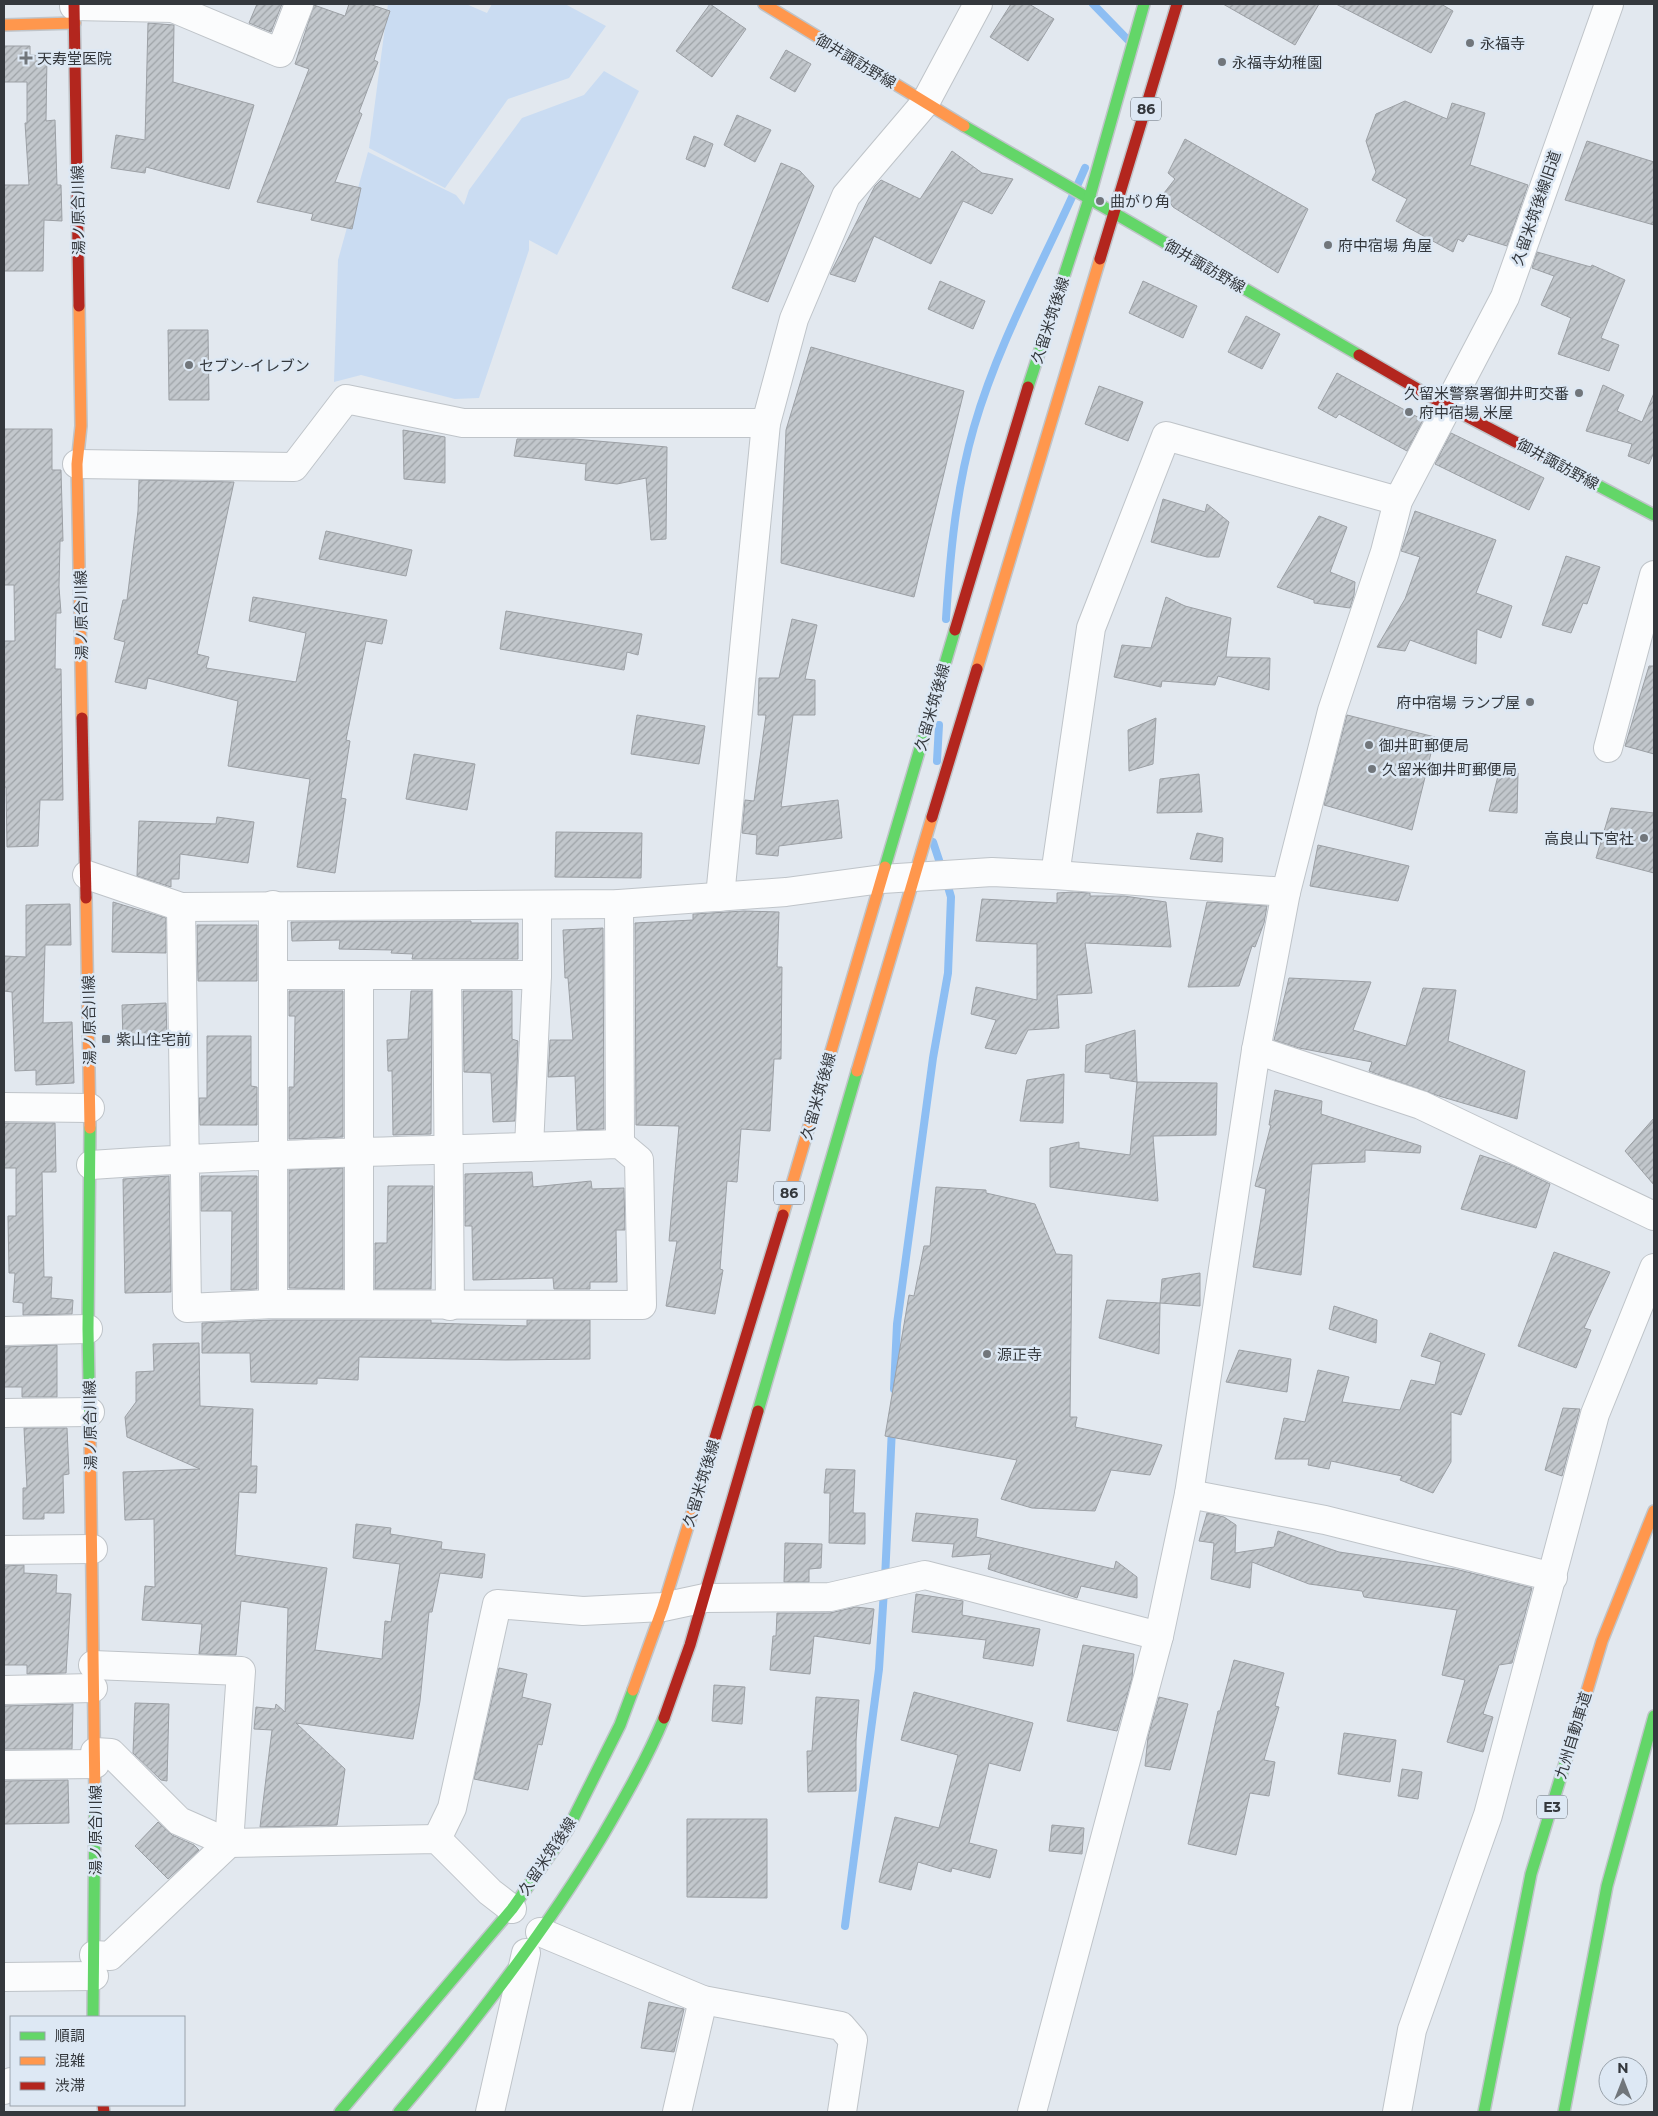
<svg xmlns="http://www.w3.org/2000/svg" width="1658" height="2116" viewBox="0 0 1658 2116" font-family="Montserrat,'Noto Sans JP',sans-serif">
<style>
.green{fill:#cadcf2}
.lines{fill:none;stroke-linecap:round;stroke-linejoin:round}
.stream{stroke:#8dbef3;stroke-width:8}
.building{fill:url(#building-hatch);stroke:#9ca0a5}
.street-casing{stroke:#bfc4c9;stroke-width:30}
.fast-casing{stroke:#bfc4c9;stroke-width:14}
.slow-casing{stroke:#bfc4c9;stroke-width:14}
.jam-casing{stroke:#bfc4c9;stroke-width:14}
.street{stroke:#fbfcfd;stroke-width:28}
.fast{stroke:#63d668;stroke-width:11}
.slow{stroke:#ff974d;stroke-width:11}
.jam{stroke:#b3261e;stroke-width:11}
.poi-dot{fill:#71767b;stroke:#dde8f4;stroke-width:2}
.labels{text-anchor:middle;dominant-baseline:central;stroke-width:5;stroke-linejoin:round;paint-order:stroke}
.shield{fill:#dde8f4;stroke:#676d74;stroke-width:1}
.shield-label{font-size:14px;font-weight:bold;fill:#34383d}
.poi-label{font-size:15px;fill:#34383d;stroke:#dde8f4;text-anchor:start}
.street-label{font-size:15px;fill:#34383d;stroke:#dde8f4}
</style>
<defs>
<pattern id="building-hatch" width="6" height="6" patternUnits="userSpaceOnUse" patternTransform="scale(1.25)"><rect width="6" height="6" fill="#c2c7cc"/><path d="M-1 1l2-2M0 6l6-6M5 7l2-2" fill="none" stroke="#9ea3a7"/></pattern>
</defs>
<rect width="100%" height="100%" fill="#e2e8ef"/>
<g class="green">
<polygon points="388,4 466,4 487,13 492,4 565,4 606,26 569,78 508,99 445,188 369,148"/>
<polygon points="604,71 639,91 557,255 529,240 529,250 479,398 455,399 361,375 334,382 338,260 368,152 456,195 464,205 469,190 522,118 584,95"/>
</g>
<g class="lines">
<g class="stream">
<polyline points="1093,4 1128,40"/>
<path d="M946,619C950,555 956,489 974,427C1000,337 1048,254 1085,168"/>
<polyline points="937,761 939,725"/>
<polyline points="933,842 942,869"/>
<polyline points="894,1389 897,1324 933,1058 948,973 951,897 946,880"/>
<polyline points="885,1579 892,1428"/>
<polyline points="845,1926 879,1669 884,1590"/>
</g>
</g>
<g class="building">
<polygon points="257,4 282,4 271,32 249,23"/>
<polygon points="349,4 369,4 390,11 374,60 378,62 359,112 362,114 335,182 361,188 352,229 311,220 313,214 257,202 309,69 295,64 314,5 345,16"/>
<polygon points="710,4 746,29 712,77 676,51"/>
<polygon points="1011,4 1029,4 1054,19 1028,61 990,37"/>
<polygon points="1223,4 1319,4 1295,45"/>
<polygon points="1336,4 1441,4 1453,11 1431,53"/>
<polygon points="148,23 174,25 173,82 254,105 229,189 146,167 145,173 111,168 116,135 145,140"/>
<polygon points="4,46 30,46 30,55 47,56 46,121 55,120 57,185 61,185 62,221 44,220 43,271 4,271 4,185 29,185 25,123 27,123 27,82 4,82"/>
<polygon points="786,50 811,64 795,92 770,78"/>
<polygon points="1405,101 1447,119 1452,103 1485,113 1470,165 1528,185 1507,246 1468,234 1463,242 1458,239 1453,252 1396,221 1407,199 1372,180 1376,172 1366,141 1376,114"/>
<polygon points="737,115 771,130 755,162 724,145"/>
<polygon points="694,136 713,144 705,167 686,159"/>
<polygon points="1185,139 1308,209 1278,273 1173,207 1164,193 1175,179 1168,173"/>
<polygon points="1587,141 1654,162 1654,225 1565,200"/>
<polygon points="952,151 982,173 1013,179 992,214 963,201 931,264 874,236 855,282 830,274 875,186 881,180 920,199"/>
<polygon points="781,163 800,171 814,186 768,302 732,288"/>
<polygon points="1537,252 1591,267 1592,265 1625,280 1601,338 1619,345 1609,371 1558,354 1571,318 1541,305 1554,276 1532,268"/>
<polygon points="940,281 985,301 973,329 928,309"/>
<polygon points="1143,281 1197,306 1183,338 1129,313"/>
<polygon points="1246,316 1280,334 1262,369 1228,352"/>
<polygon points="168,330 208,330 209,400 169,400"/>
<polygon points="811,347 964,391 914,597 781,563 786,430"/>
<polygon points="1337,373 1423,420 1407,451 1339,414 1336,418 1318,408"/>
<polygon points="1603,385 1624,395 1617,411 1642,422 1654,393 1654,452 1649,464 1628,456 1632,444 1586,431"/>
<polygon points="1099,386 1143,402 1128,441 1085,424"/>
<polygon points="4,429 52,429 52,470 61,470 63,541 60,541 59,587 61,613 56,613 55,669 61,669 63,800 40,800 38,846 7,847 6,787 4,787 4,641 15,641 14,585 4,585"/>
<polygon points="403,430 445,437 445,483 404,479"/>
<polygon points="1451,433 1544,478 1529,510 1435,464"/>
<polygon points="517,439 574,439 667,447 666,539 651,540 646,478 617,484 585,480 586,464 514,456"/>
<polygon points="139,480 234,482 197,654 209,657 206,668 296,682 306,633 249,621 253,597 387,620 382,644 366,641 346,740 350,741 341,798 346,799 335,873 297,867 310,779 228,766 238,701 148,678 146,689 115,682 125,642 114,639 123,600 127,600 138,511"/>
<polygon points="1163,499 1205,512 1207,504 1229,522 1219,557 1207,557 1151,542"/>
<polygon points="1415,511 1496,540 1476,593 1512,606 1501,638 1477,629 1476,664 1410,640 1405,651 1377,647 1405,599 1420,557 1401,551"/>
<polygon points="1319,516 1347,527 1330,572 1355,582 1354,595 1350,608 1314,603 1314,600 1277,587"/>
<polygon points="326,531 412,550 406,576 319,559"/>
<polygon points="1566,556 1600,567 1587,604 1583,603 1571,633 1542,625"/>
<polygon points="1166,597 1185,606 1231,618 1226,657 1270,658 1269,690 1218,676 1215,685 1162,681 1161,687 1114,677 1122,645 1151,648"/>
<polygon points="506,611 642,634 638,655 627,652 624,670 500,649"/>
<polygon points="792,619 817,625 805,679 815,680 815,715 793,715 781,807 838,800 842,838 779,846 778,856 756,854 757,835 742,833 745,800 754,801 766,715 758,715 759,678 779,678"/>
<polygon points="1649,666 1654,666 1654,754 1625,746"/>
<polygon points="637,715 705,726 699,764 631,754"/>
<polygon points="1347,715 1435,737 1412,830 1324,805"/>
<polygon points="1156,718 1153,764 1129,771 1128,730"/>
<polygon points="414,754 475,764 467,810 406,799"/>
<polygon points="1499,772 1518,773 1517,813 1489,811"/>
<polygon points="1199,774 1202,812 1157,813 1160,779"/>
<polygon points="1611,808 1654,813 1654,873 1596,858"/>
<polygon points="217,817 254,822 248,863 180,854 179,879 171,879 171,887 137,876 139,821 216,824"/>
<polygon points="556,832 642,833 641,878 555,877"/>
<polygon points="1197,833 1223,838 1222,862 1190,859"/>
<polygon points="1318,845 1409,866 1398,901 1310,886"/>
<polygon points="1073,892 1090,893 1090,896 1124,896 1166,902 1171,947 1085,943 1092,993 1057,995 1059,1028 1028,1030 1016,1054 985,1048 996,1020 971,1014 976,987 1037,1000 1037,944 976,941 982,899 1057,903 1057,893"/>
<polygon points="113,902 166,918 166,953 112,952"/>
<polygon points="1207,902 1267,906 1264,923 1255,947 1252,946 1239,986 1188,987"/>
<polygon points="70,904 71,945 45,945 43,1023 72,1022 74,1083 36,1085 36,1070 15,1071 12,992 4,991 4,956 26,957 26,905"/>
<polygon points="744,911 779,912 777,967 782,967 781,1059 774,1059 770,1131 741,1129 737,1182 727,1181 720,1269 723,1270 715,1314 666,1306 677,1241 669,1241 679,1126 636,1125 635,923 693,920 693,914"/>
<polygon points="471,921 471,923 518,923 518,959 412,959 413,954 391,953 392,950 339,949 340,940 292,941 291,922"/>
<polygon points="197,925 257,925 257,981 198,981"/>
<polygon points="603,928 604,1129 577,1130 575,1076 548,1077 550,1040 573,1040 568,978 565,978 563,930"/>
<polygon points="1289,978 1371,982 1353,1030 1406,1046 1423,988 1456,990 1448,1041 1525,1071 1517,1119 1439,1096 1377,1074 1369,1071 1372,1062 1299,1048 1274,1040"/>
<polygon points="289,991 343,991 343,1137 289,1139 289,1087 294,1087 295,1016 289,1016"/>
<polygon points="411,991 432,991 431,1134 393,1135 392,1071 388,1071 387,1040 408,1039"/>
<polygon points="463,991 512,991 512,1039 518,1041 515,1121 493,1122 491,1073 464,1072"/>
<polygon points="166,1003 167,1038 123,1040 122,1005"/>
<polygon points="1135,1030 1137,1082 1110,1078 1110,1074 1085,1072 1086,1045"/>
<polygon points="207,1036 251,1036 251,1086 257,1087 257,1125 200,1125 199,1098 207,1098"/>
<polygon points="1064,1074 1063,1123 1020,1121 1027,1080"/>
<polygon points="1137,1082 1217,1083 1216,1135 1153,1136 1158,1201 1050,1187 1050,1148 1079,1142 1079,1148 1130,1155"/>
<polygon points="1275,1090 1322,1101 1321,1114 1421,1146 1420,1153 1365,1150 1365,1162 1312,1164 1301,1275 1253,1267 1266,1189 1255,1186 1271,1125 1269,1125"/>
<polygon points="1654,1118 1654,1185 1625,1151"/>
<polygon points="4,1123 55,1123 56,1172 42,1172 44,1277 52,1277 51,1298 73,1300 72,1314 23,1315 23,1303 13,1302 15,1273 9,1273 8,1216 16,1216 16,1168 4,1168"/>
<polygon points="1480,1155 1511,1165 1550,1184 1536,1228 1461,1209"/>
<polygon points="343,1168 343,1289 289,1288 289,1170"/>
<polygon points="532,1172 533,1187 591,1181 592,1189 624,1188 625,1230 616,1230 617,1282 590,1282 590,1289 554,1289 553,1278 473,1280 472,1226 465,1226 465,1174"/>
<polygon points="169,1176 171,1292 125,1293 123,1179"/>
<polygon points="201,1176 257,1176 257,1289 231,1290 232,1211 201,1211"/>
<polygon points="388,1186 433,1186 431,1289 375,1289 375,1243 387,1243"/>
<polygon points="936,1187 986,1190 986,1193 1035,1204 1056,1254 1072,1255 1070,1417 1077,1417 1075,1427 1162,1445 1150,1475 1111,1470 1095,1511 1032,1508 1001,1499 1017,1460 885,1436 909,1295 914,1296 924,1246 930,1246"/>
<polygon points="1554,1252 1610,1272 1584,1328 1591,1330 1576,1368 1518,1346"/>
<polygon points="1200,1273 1200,1306 1160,1303 1162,1279"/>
<polygon points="1107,1300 1160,1303 1159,1354 1099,1338"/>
<polygon points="1334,1306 1377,1320 1376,1343 1329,1329"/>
<polygon points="273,1320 431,1320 431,1323 527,1326 527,1320 590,1320 590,1359 506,1360 359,1357 358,1380 317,1378 317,1384 251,1382 250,1353 202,1353 202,1323"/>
<polygon points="1430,1333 1485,1354 1461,1415 1451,1412 1451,1462 1433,1493 1400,1480 1402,1476 1331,1461 1329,1469 1308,1465 1309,1459 1275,1459 1284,1418 1305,1422 1318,1370 1349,1377 1342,1402 1400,1410 1411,1380 1435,1385 1441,1362 1421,1356"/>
<polygon points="199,1343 200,1406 253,1409 251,1466 257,1466 256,1493 239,1492 235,1555 327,1568 315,1650 382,1659 385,1621 391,1622 400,1564 353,1558 356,1524 391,1528 390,1534 442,1542 441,1549 485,1554 482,1578 440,1573 432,1612 429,1612 420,1701 413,1739 296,1723 345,1769 337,1825 260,1827 272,1730 254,1729 256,1707 275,1709 276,1704 285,1712 288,1608 241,1601 236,1655 199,1654 202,1624 142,1620 145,1586 155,1587 154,1519 125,1520 123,1472 200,1469 127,1437 125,1417 136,1402 136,1372 154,1371 153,1344"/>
<polygon points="57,1345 57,1397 22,1397 22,1387 4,1387 4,1347"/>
<polygon points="1239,1350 1291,1359 1287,1392 1226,1382"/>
<polygon points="1563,1408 1580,1409 1562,1476 1545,1470"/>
<polygon points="24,1428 67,1428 69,1474 63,1475 64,1513 44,1513 44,1519 23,1519 23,1488 27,1488"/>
<polygon points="826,1469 855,1470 853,1513 865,1513 865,1544 829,1543 830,1493 824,1493"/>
<polygon points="916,1513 978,1519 976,1537 1114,1569 1116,1561 1137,1577 1137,1598 1081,1586 1077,1598 988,1569 991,1554 952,1557 954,1544 912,1541"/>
<polygon points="1207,1513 1224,1517 1236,1525 1235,1553 1274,1547 1278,1531 1339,1552 1455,1569 1532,1588 1512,1663 1499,1665 1483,1714 1493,1717 1483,1752 1447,1742 1465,1680 1442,1675 1457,1610 1364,1597 1362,1591 1309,1584 1252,1562 1250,1588 1211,1579 1214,1543 1199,1541"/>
<polygon points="785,1543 822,1544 821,1568 809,1569 809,1582 784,1582"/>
<polygon points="24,1565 24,1573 57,1575 56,1593 71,1594 66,1673 27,1674 27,1665 4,1665 4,1566"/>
<polygon points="916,1594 963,1601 962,1615 1040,1629 1033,1666 983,1658 986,1640 912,1632"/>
<polygon points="856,1607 874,1609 870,1644 814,1636 810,1674 770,1670 773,1636 776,1636 777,1613 830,1613"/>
<polygon points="1083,1645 1134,1654 1132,1678 1117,1731 1067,1721"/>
<polygon points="1234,1660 1284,1673 1275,1706 1279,1707 1264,1760 1275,1762 1269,1796 1250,1793 1236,1855 1188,1844 1218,1711 1220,1711"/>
<polygon points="499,1668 527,1674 522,1697 551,1704 542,1745 538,1744 528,1790 474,1779"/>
<polygon points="714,1685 745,1687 742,1724 712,1721"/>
<polygon points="914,1692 1033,1723 1020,1771 989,1763 969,1843 997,1850 990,1878 952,1868 951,1872 918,1862 911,1890 879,1882 895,1817 939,1828 958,1755 901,1740"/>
<polygon points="816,1697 859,1700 856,1741 856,1791 808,1792 807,1751 812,1751"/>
<polygon points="1159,1697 1188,1704 1170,1770 1145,1766 1148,1737"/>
<polygon points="135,1703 169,1704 167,1781 161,1780 133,1753"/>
<polygon points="73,1704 72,1749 4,1749 4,1706"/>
<polygon points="1344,1733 1396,1740 1390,1782 1338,1774"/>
<polygon points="1402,1769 1422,1772 1418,1799 1398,1796"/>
<polygon points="68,1780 69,1823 4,1824 4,1781"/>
<polygon points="687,1819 767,1819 767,1898 687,1897"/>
<polygon points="158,1822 172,1835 194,1845 199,1850 168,1879 135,1846"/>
<polygon points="1052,1825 1084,1828 1082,1854 1049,1851"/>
<polygon points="649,2002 684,2009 674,2052 641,2048"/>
</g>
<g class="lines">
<defs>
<g id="street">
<polyline points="175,4 173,8 280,53 299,4"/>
<polyline points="74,6 173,8"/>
<polyline points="77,464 294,467 346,399 463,423 766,423"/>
<polyline points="1608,748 1654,575"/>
<polyline points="87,875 181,907 619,904 786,892 882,879 992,872 1055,875 1286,892"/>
<polyline points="1055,875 1091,628 1166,436 1398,501"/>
<polyline points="720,897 766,423 794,319 846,196 925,103 978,4"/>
<polyline points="619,904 620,1144"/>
<polyline points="273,905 273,1304"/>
<polyline points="273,975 537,975 537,905"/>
<polyline points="359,976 359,1304"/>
<polyline points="447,976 450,1306"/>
<polyline points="1256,1050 1421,1105 1654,1216"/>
<polyline points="4,1107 90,1108"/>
<polyline points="529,1147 537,975"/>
<path d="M91,1165C267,1153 444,1150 620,1144L639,1160L642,1305L273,1304L187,1308L181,907"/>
<polyline points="4,1331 88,1329"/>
<polyline points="4,1413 90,1412"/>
<polyline points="1189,1494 1325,1520 1553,1577"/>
<polyline points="4,1550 93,1549"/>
<polyline points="93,1665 241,1671 229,1843 437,1839 490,1892 512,1909"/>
<polyline points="4,1690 93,1688"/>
<polyline points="4,1765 95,1764"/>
<polyline points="437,1839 452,1808 497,1604 583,1611 663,1607 705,1598 830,1597 925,1575 1159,1636"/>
<polyline points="540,1932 703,2000 841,2026 853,2040 842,2112"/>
<polyline points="94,1955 110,1956 229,1843 179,1821 111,1753 95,1752"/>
<polyline points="4,1977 94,1976"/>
<polyline points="4,2090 11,2082"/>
<polyline points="490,2112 526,1953"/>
<polyline points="677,2112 703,2000"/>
<polyline points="1032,2112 1159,1636 1189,1494 1256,1050 1286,892 1332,711 1385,552 1398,501 1505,297 1609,4"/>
<polyline points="1397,2112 1412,2030 1488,1815 1595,1414 1654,1268"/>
</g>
<g id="fast">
<polyline points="964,126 1359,355"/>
<polyline points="1028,387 1089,199 1144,4"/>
<polyline points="1542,456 1654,515"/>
<polyline points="885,867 955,630"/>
<polyline points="758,1411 857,1071"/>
<polyline points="90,1438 88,1329 90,1128"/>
<polyline points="93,2017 95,1799"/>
<polyline points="340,2112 512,1909 567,1831 620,1725 633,1690"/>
<path d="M399,2112C473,2025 544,1934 603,1835C625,1797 647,1759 664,1718"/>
<polyline points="1484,2112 1531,1874 1584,1701"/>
<polyline points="1564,2112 1607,1886 1654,1716"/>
</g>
<g id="slow">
<polyline points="764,4 964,126"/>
<polyline points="4,25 75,23"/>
<polyline points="79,306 81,426 77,464 82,718"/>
<polyline points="977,669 1100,259"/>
<polyline points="86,898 90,1128"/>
<polyline points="857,1071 932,817"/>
<polyline points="783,1215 885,867"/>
<polyline points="90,1438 95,1799"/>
<polyline points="633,1690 663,1607 696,1500"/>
<polyline points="1584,1701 1602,1641 1654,1511"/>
</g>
<g id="jam">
<polyline points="74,4 79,306"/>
<polyline points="1100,259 1177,4"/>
<polyline points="1359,355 1447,406 1542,456"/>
<polyline points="955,630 1028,387"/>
<polyline points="82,718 86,898"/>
<polyline points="932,817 977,669"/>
<polyline points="696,1500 783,1215"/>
<polyline points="664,1718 690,1645 758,1411"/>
<polyline points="103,2105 104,2112"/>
</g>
</defs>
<use href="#street" class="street-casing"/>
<use href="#fast" class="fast-casing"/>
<use href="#slow" class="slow-casing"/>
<use href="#jam" class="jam-casing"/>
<use href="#street" class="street"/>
<use href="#fast" class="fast"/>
<use href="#slow" class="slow"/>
<use href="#jam" class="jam"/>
</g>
<g class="poi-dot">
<circle cx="1470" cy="43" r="5"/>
<path d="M23.5 50.5h5v5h5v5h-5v5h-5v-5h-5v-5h5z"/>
<circle cx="1222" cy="62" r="5"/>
<circle cx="1100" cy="201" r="5"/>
<circle cx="1328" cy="245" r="5"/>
<circle cx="189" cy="365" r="5"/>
<circle cx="1579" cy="393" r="5"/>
<circle cx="1409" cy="412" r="5"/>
<circle cx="1530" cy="702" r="5"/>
<circle cx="1369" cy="745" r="5"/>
<circle cx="1372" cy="769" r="5"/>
<circle cx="1644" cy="838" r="5"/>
<rect x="101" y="1034" width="10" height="10" rx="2.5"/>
<circle cx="987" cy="1354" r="5"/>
</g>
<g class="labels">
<g class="shield">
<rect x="1131" y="97.5" width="30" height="23" rx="4"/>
<rect x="774" y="1181.5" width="30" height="23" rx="4"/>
<rect x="1537" y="1795.5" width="30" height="23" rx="4"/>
</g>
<g class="shield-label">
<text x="1146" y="109">86</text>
<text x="789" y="1193">86</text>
<text x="1552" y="1807">E3</text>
</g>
<g class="poi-label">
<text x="1480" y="43">永福寺</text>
<text x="37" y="58">天寿堂医院</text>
<text x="1232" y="62">永福寺幼稚園</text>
<text x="1110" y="201">曲がり角</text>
<text x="1338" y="245">府中宿場 角屋</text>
<text x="199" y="365">セブン-イレブン</text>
<text x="1569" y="393" text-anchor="end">久留米警察署御井町交番</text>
<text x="1419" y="412">府中宿場 米屋</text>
<text x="1520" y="702" text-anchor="end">府中宿場 ランプ屋</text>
<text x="1379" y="745">御井町郵便局</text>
<text x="1382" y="769">久留米御井町郵便局</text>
<text x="1634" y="838" text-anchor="end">高良山下宮社</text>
<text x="116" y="1039">紫山住宅前</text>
<text x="997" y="1354">源正寺</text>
</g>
<g class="street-label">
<text transform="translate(856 61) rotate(31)">御井諏訪野線</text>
<text transform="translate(1536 208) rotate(-71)">久留米筑後線旧道</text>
<text transform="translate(78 210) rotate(-91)">湯ノ原合川線</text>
<text transform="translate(1205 266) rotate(30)">御井諏訪野線</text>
<text transform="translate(1050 320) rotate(-72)">久留米筑後線</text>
<text transform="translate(1558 464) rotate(28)">御井諏訪野線</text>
<text transform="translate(81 615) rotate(-91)">湯ノ原合川線</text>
<text transform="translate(932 707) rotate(-74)">久留米筑後線</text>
<text transform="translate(89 1020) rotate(-91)">湯ノ原合川線</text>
<text transform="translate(818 1096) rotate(-74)">久留米筑後線</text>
<text transform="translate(90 1425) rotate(-91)">湯ノ原合川線</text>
<text transform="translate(701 1483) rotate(-73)">久留米筑後線</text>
<text transform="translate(1573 1735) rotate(-73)">九州自動車道</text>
<text transform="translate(95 1830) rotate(-90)">湯ノ原合川線</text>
<text transform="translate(547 1856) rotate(-56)">久留米筑後線</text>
</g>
</g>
<rect width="1658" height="2116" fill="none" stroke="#34383d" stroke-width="10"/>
<rect x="10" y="2016" width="175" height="90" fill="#dde8f4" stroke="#99a2ab"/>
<rect x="20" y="2032" width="25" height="8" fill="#63d668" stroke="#99a2ab"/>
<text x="55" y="2041" font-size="15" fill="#34383d">順調</text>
<rect x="20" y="2057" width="25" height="8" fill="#ff974d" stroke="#99a2ab"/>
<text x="55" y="2066" font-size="15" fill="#34383d">混雑</text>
<rect x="20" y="2082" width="25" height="8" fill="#b3261e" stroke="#99a2ab"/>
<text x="55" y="2091" font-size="15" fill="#34383d">渋滞</text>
<g transform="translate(1623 2081)"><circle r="24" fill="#dde8f4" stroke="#99a2ab"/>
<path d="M0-4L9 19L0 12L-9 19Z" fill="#71767b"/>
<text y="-8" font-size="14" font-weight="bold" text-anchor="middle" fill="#34383d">N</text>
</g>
</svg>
